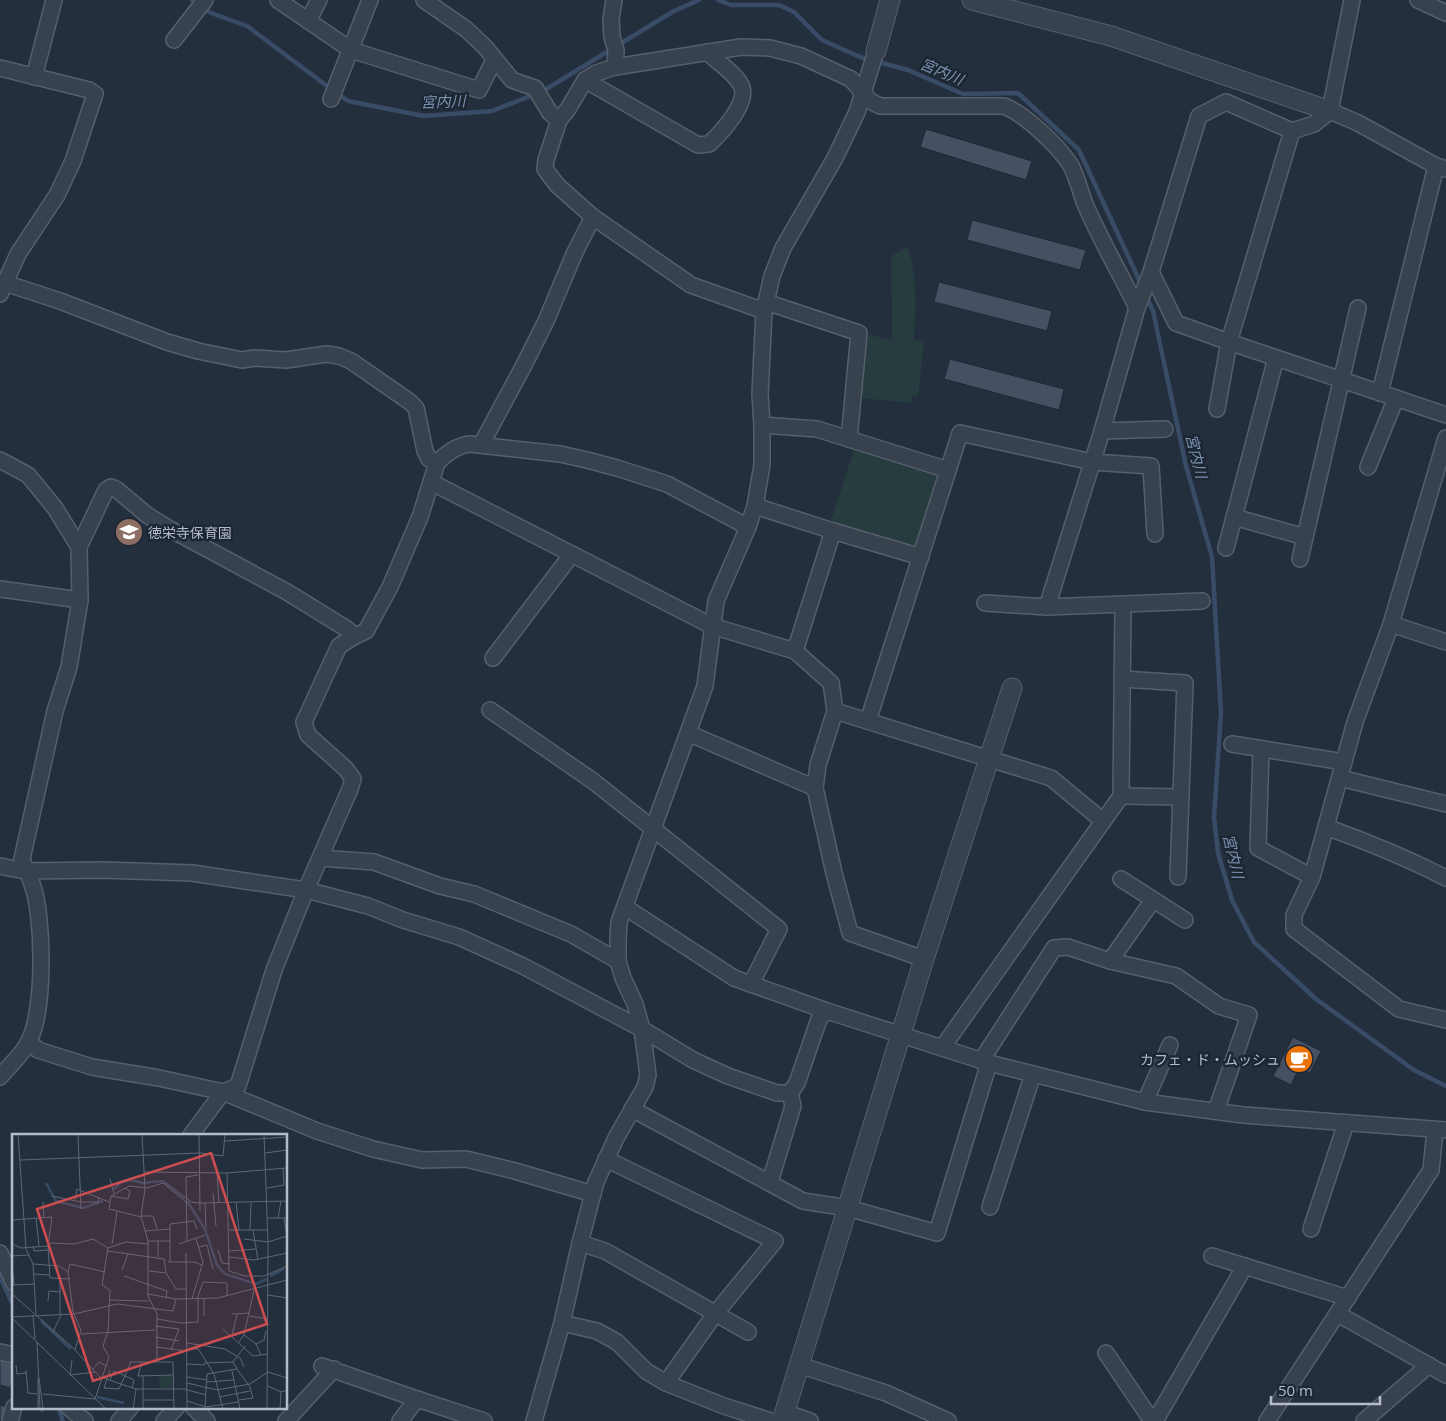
<svg xmlns="http://www.w3.org/2000/svg" width="1446" height="1421" viewBox="0 0 1446 1421" font-family="'Open Sans','Noto Sans JP',sans-serif">
<style>
.green{fill:#263c3f}
.lines{fill:none;stroke-linecap:round;stroke-linejoin:round}
.stream{stroke:#394c67;stroke-width:4.5}
.building{fill:#455162;stroke:#1f2835}
.minor-casing{stroke:#565f6c;stroke-width:18}
.tertiary-casing{stroke:#565f6c;stroke-width:21}
.minor{stroke:#38414e;stroke-width:15}
.tertiary{stroke:#38414e;stroke-width:19}
.labels{text-anchor:middle;dominant-baseline:central;stroke-width:5;stroke-linejoin:round;paint-order:stroke}
.poi-label{font-size:14px;fill:#b4bcc9;stroke:#1d2633;text-anchor:start}
.water-label{font-size:15px;font-style:italic;fill:#7c92b1;stroke:#1d2633}
.inset-river{fill:none;stroke:#394c67;stroke-width:2.5}
.inset-road{fill:none;stroke:#5e6776;stroke-width:1}
.view{fill:#ce4d50;fill-opacity:0.15;stroke:#ce4d50;stroke-width:2.5}
.inset-edge{fill:none;stroke:#b4bcc9;stroke-width:2.5}
</style>
<rect width="100%" height="100%" fill="#242f3e"/>
<g class="green">
<path d="M907,246C918,272 915,312 914,340L924,341L918,396L912,395L911,403L860,398L866,344L869,335L892,340L891,257Z"/>
<polygon points="855,447 934,473 940,483 921,542 909,549 830,523"/>
</g>
<g class="lines">
<g class="stream">
<polyline points="192,0 211,13 247,26 331,89"/>
<polyline points="718,0 731,5 779,5 794,12 822,40 860,57 908,70 963,94 1018,93 1079,150 1141,284"/>
<polyline points="337,93 348,101 424,116 492,111 543,91 674,11 699,0"/>
<polyline points="1146,296 1153,311 1186,466 1212,557 1221,713 1214,817 1218,853 1232,900 1254,942 1316,999 1414,1070 1446,1086"/>
<polyline points="0,1277 14,1307"/>
<polyline points="58,1407 63,1421"/>
</g>
</g>
<g class="building">
<polygon points="926,129 1032,161 1026,180 920,147"/>
<polygon points="972,220 1086,250 1080,270 967,240"/>
<polygon points="939,282 1052,311 1047,331 934,302"/>
<polygon points="950,359 1064,389 1059,410 944,379"/>
<polygon points="1293,1037 1321,1051 1310,1073 1299,1068 1291,1085 1273,1076"/>
<polygon points="0,1360 14,1364 14,1376 10,1388 0,1385"/>
<polygon points="0,1405 9,1407 6,1421 0,1421"/>
<polygon points="31,1407 46,1407 43,1413"/>
</g>
<g class="lines">
<defs>
<g id="minor">
<polyline points="278,0 351,50 479,90 494,60"/>
<polyline points="424,0 466,29 485,47 512,80 535,88 550,113 559,120"/>
<polyline points="614,0 611,19 612,37 616,50 615,67"/>
<polyline points="1418,0 1446,13"/>
<polyline points="308,21 319,0"/>
<polyline points="174,40 205,0"/>
<polyline points="0,68 89,90 95,94 73,161 57,195 18,254 0,294"/>
<polyline points="34,77 54,0"/>
<path d="M585,80L698,145L709,144C721,133 750,102 741,85C734,72 717,62 707,52"/>
<polyline points="331,99 370,0"/>
<polyline points="1330,111 1358,123 1436,166 1446,169"/>
<polyline points="1151,272 1176,323 1229,342 1446,415"/>
<polyline points="5,283 60,301 167,342 198,351 242,360 255,358 286,360 326,354 339,356 351,361 410,402 416,408 425,451 429,459 437,463"/>
<polyline points="766,302 859,333 849,439"/>
<path d="M764,311L691,285L593,217L557,185L545,169L546,160L559,120L568,109L585,80L596,73L615,67L741,47L770,48L801,56L851,79L870,101L880,106H1004C1025,114 1057,145 1070,164C1077,176 1080,191 1085,204C1100,239 1120,273 1137,308"/>
<polyline points="1380,393 1436,166"/>
<polyline points="1217,409 1229,342 1292,131 1314,124 1330,111 1352,0"/>
<polyline points="762,425 817,429 948,470"/>
<polyline points="1102,431 1165,429"/>
<polyline points="1446,438 1391,624 1355,722 1312,877 1294,915 1294,929 1399,1009 1446,1020"/>
<polyline points="481,445 524,365 546,321 575,252 593,217"/>
<path d="M0,460L28,475L55,508L79,547L80,600L69,667L55,711L22,859C25,868 29,875 32,884C44,916 45,1010 29,1041C23,1054 9,1066 0,1077"/>
<polyline points="1368,467 1396,398"/>
<polyline points="431,482 712,626 795,651 831,683 835,711 818,765 815,788 834,873 850,933 924,959"/>
<polyline points="755,506 833,531 921,557"/>
<polyline points="1234,517 1305,537"/>
<polyline points="79,547 106,490 111,487 116,489 147,515 168,528 287,592 347,629 355,636"/>
<polyline points="1226,548 1276,358"/>
<polyline points="1300,559 1358,308"/>
<polyline points="0,589 80,600"/>
<polyline points="985,603 1047,607 1202,601"/>
<polyline points="1047,607 1102,431 1137,308 1151,272 1199,116 1226,102 1292,131"/>
<polyline points="1391,624 1446,642"/>
<polyline points="795,651 833,531"/>
<polyline points="493,658 572,554"/>
<polyline points="1122,679 1185,683 1178,877"/>
<polyline points="490,710 593,781 779,929 751,984"/>
<polyline points="835,711 1051,778 1103,821"/>
<polyline points="868,721 960,433 1092,462 1151,466 1155,534"/>
<polyline points="688,733 815,788"/>
<polyline points="1232,744 1344,762"/>
<polyline points="1261,749 1258,848 1312,877"/>
<polyline points="1340,778 1446,804"/>
<polyline points="1121,796 1181,797"/>
<path d="M1326,827C1368,842 1407,858 1446,878"/>
<polyline points="321,858 374,862 440,886 474,894 571,934 618,961"/>
<polyline points="0,866 25,871 103,870 192,873 306,890 368,906 403,920 459,937 521,965 642,1029 693,1060 728,1076 777,1093 790,1093 797,1083 819,1019 827,1011 989,1063 1145,1102 1243,1115 1446,1130"/>
<polyline points="1121,879 1185,920"/>
<polyline points="625,907 734,978 827,1011"/>
<polyline points="1110,961 1153,900"/>
<polyline points="29,1042 38,1050 92,1067 159,1078 223,1092 317,1131 373,1149 422,1160 466,1159 515,1171 593,1194"/>
<polyline points="942,1048 1121,796 1123,606"/>
<polyline points="981,1061 1054,948 1068,947 1110,961 1176,976 1219,1006 1249,1015 1216,1111"/>
<polyline points="1145,1102 1170,1045"/>
<polyline points="632,1109 803,1201 848,1208 937,1233 989,1063"/>
<path d="M191,1135L223,1092L238,1086L274,970L306,890L350,789L353,779L346,769L308,735L304,722L339,646L355,636L366,631L390,587L420,517L437,463C445,454 458,445 470,444L560,454L587,460L617,468L667,484L748,527"/>
<polyline points="606,1159 775,1241 715,1314 666,1383"/>
<polyline points="770,1182 793,1106 790,1093"/>
<polyline points="990,1207 1033,1074"/>
<polyline points="1311,1229 1346,1123"/>
<polyline points="580,1243 605,1251 748,1332"/>
<polyline points="0,1253 14,1283"/>
<polyline points="1212,1256 1348,1298"/>
<polyline points="1338,1314 1446,1375"/>
<polyline points="562,1323 597,1331 617,1342 646,1371 666,1383 724,1406 771,1421"/>
<polyline points="0,1352 14,1355"/>
<polyline points="1106,1353 1152,1421"/>
<polyline points="799,1365 886,1393 948,1421"/>
<polyline points="322,1366 417,1399 484,1421"/>
<polyline points="68,1407 85,1421"/>
<polyline points="193,1407 207,1421"/>
<polyline points="784,1412 810,1421"/>
<polyline points="10,1421 14,1407"/>
<polyline points="119,1421 131,1407"/>
<polyline points="164,1421 177,1407"/>
<polyline points="286,1421 334,1369"/>
<polyline points="400,1421 417,1399"/>
<polyline points="534,1421 562,1323 580,1243 596,1182 616,1138 645,1087 648,1075 642,1029 635,1004 623,978 618,961 618,939 619,922 705,686 716,601 748,527 755,506 762,465 762,425 760,394 764,311 772,276 783,248 835,158 857,112 876,51"/>
<polyline points="1155,1421 1245,1266"/>
<polyline points="1267,1421 1431,1170 1435,1130"/>
<polyline points="1364,1421 1429,1365"/>
</g>
<g id="tertiary">
<polyline points="972,0 1111,36 1330,111"/>
<polyline points="876,51 890,0"/>
<polyline points="782,1421 924,959 1012,688"/>
</g>
</defs>
<use href="#minor" class="minor-casing"/>
<use href="#tertiary" class="tertiary-casing"/>
<use href="#minor" class="minor"/>
<use href="#tertiary" class="tertiary"/>
</g>
<defs>
<symbol id="school-disc" viewBox="-11 -11 22 22"><circle r="9.5" fill="#8d6e63" stroke="#1d2633"/><path d="M0-5L7-2L0 1L-7-2ZM-4 1L0 2.5L4 1V4Q0 6-4 4Z" fill="#fff"/></symbol>
<symbol id="cafe-disc" viewBox="-11 -11 22 22"><circle r="9.5" fill="#e8710a" stroke="#1d2633"/><path d="M-5.5-4.5H6V0H3Q3 3.5 0 3.5H-2.5Q-5.5 3.5-5.5 0ZM3-3.2v2h1.7v-2ZM-6 4.5H4V6H-6Z" fill="#fff"/></symbol>
</defs>
<g fill-rule="evenodd">
<use href="#school-disc" x="113" y="516" width="32" height="32"/>
<use href="#cafe-disc" x="1283" y="1043" width="32" height="32"/>
</g>
<g class="labels">
<g class="poi-label">
<text x="148" y="532">徳栄寺保育園</text>
<text x="1280" y="1059" text-anchor="end">カフェ・ド・ムッシュ</text>
</g>
<g class="water-label">
<text transform="translate(942 71) rotate(23)">宮内川</text>
<text transform="translate(443 101) rotate(-2)">宮内川</text>
<text transform="translate(1197 456) rotate(76)">宮内川</text>
<text transform="translate(1234 856) rotate(77)">宮内川</text>
</g>
</g>
<g transform="translate(12 1134)">
<rect width="275" height="275" fill="#242f3e"/>
<path d="M147,242H160L161,253L148,254Z" fill="#263c3f"/>
<path class="inset-river" d="M34,49L44,67L71,74L91,67M102,55L109,48L119,46L131,49L151,47L173,64M175,67L193,95L205,131L213,140L244,150L255,145M258,142L272,135M29,187L59,215M85,263L112,269"/>
<path class="inset-road" d="M6,0L14,115L21,130L24,180M66,0L69,75M130,0L133,55L129,82L136,107V162L145,180V228M187,0L188,77M252,0L256,108L255,275M213,7L275,3M253,19L275,16M8,26L188,19L211,22L213,0M132,38L215,39L275,34M205,39L207,69M215,39L217,137L233,142H252L275,132M98,45L102,60M255,54L272,51L271,34M201,59L204,92M40,62L69,68H86L87,63M99,62L116,65L118,57L113,54M174,63L179,68L187,69L275,67M63,66L65,55L97,68M31,68L32,83M224,68L227,96M193,69L194,93M129,82H141L145,95M129,83L97,75L99,62L117,52L135,54L151,49L174,68M24,84L27,112M256,84H275M266,84L269,67M272,84L275,103M0,86L40,83L36,112L38,144L58,145M217,96H256M238,96L239,69M241,96L246,126M133,97L158,95M232,105L256,108L275,102M136,107H158M146,107V123M175,108L174,43L186,41M37,109L62,110L81,105L96,114M0,110L9,114L36,112M100,110L105,78M167,110L193,101M21,112L22,117L36,116M187,113L195,111L201,135M206,116L210,129L218,130M96,117L152,125L154,139L164,155H174M217,117L244,115M174,119L175,275M0,122L17,121M217,123L242,126L275,119M0,127L2,151M156,128H182L190,131M158,128V90L182,87L185,95M21,130L47,132L56,138L61,178L69,196L63,216M110,136L116,120M137,137L154,139M56,138L58,130L93,138M22,140L37,141M112,142L155,157L154,165M48,147V181M0,151L23,150M0,160L59,212L88,243L124,255H172L194,261M136,160L164,165M256,161L275,164M180,165L191,128L184,105M185,165L191,148L215,149V162M192,165V182M97,166L137,167M36,167L37,157L49,158M220,180L238,179M21,181L23,205M238,182L256,185M0,183L62,180L105,170L161,177L164,165L206,164L275,146M0,184L94,275M145,185L169,189L186,188V165M143,192L167,195L159,216M211,195L241,222L256,220M41,198L49,181M69,200L143,196M232,201L244,210L249,221M220,202L225,180M143,203L167,207M25,208L28,275M227,208L232,201L242,156M175,209L213,215L228,224L232,233M244,210L252,206L254,197M144,213L175,217M175,215H186L189,219L202,240L211,275M60,226L58,241L83,238M117,228H161L162,275M130,228L126,242L161,241M221,228L233,212M192,229L221,228M175,230L193,231M4,231L5,240L14,239M81,235L87,228L94,232M225,235L238,253L241,264L227,266M14,236L16,259L25,260M98,236L92,254L107,255L119,228M220,237L228,275M175,243L195,246M27,244L31,275M98,246L102,237L122,246L120,254M195,248L222,246M175,249L205,256L238,250L256,238L275,244M256,252L269,258L275,256M31,260L83,265L97,223L91,212L96,197L98,156L90,151L96,114L114,108L136,110M207,263L238,257M131,266H162M175,267L194,273L226,268M193,273L195,240L225,235L221,228M26,275V244M121,275L124,255M131,275V242M268,275L269,258"/>
<path class="view" d="M199,19L255,190L81,247L25,75Z"/>
<rect width="275" height="275" class="inset-edge"/>
</g>
<path d="M1271 1396v8h109v-8" fill="none" stroke="#b4bcc9" stroke-width="2.5"/>
<text x="1278" y="1396" font-size="15" fill="#b4bcc9" stroke="#1d2633" stroke-width="4" paint-order="stroke">50 m</text>
</svg>
